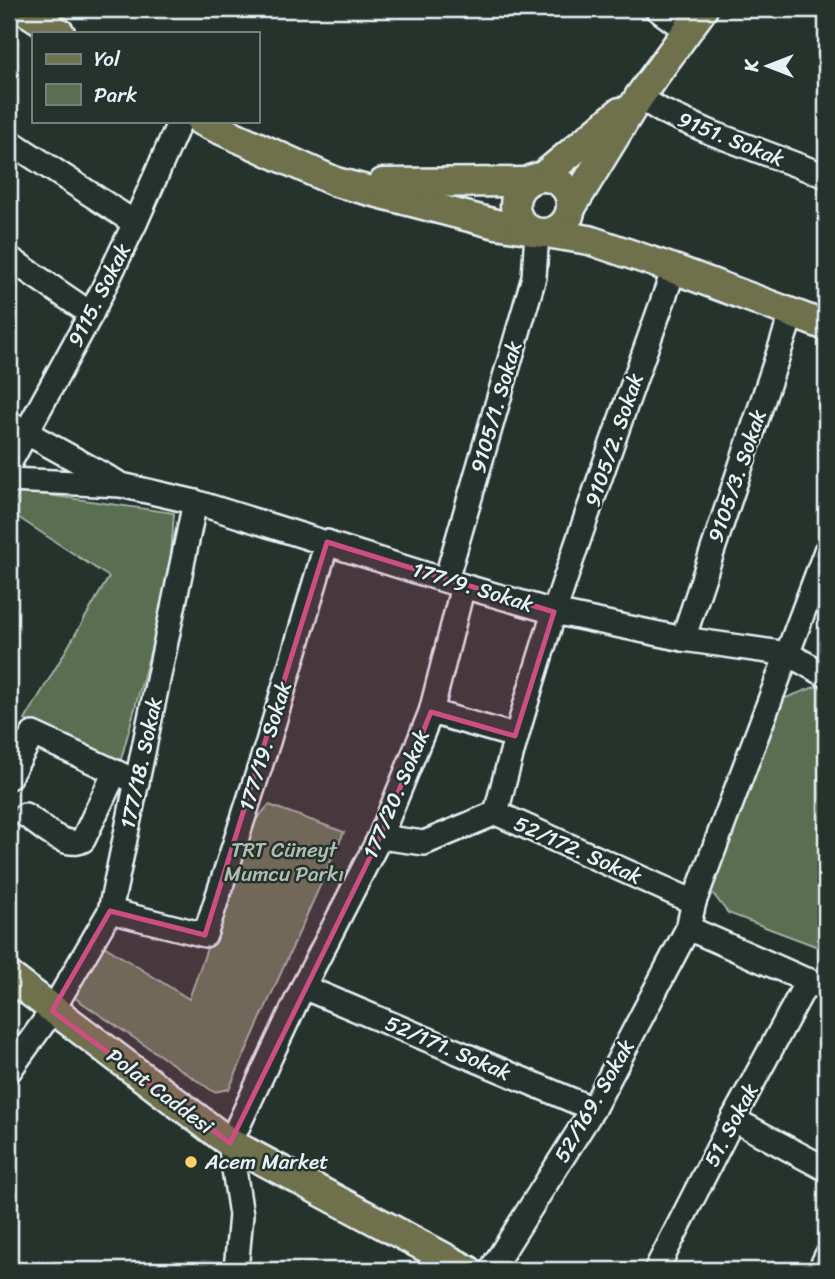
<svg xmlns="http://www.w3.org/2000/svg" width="835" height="1279" viewBox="0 0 835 1279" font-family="Sriracha,sans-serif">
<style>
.green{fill:#5a6e51;stroke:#a1b0a4;stroke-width:2}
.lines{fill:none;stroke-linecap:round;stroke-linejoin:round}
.minor-casing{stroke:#e8f1f8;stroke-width:28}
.major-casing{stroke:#e8f1f8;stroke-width:33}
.minor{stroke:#26332d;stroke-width:23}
.major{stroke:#6e714b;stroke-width:28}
.marked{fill:#cc4e82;fill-opacity:0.2;stroke:#cc4e82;stroke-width:5;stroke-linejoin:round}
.poi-dot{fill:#ffd166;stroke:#26332d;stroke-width:2.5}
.labels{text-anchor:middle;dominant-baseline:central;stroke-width:5;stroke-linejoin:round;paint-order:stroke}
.street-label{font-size:21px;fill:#e8f1f8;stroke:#26332d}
.park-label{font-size:21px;fill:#afbdb5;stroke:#26332d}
.poi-label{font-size:21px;fill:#e8f1f8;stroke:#26332d;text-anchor:start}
</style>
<rect width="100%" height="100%" fill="#26332d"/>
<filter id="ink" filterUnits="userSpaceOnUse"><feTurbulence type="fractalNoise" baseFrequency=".0143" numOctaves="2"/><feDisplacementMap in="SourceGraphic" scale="14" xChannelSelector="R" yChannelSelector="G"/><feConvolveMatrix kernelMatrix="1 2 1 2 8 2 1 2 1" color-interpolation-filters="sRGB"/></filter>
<g filter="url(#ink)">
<g class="green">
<polygon points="20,491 174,513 169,583 120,763 25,720 109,577 10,512"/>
<polygon points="817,686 826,691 826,950 728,913 711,891 780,700"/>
<polygon points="269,805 344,832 229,1089 214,1092 69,994 104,946 189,999 251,825"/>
</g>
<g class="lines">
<defs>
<g id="minor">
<polyline points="657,9 686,30"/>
<polyline points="639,97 662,111 712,133 826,176"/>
<polyline points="9,141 135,223"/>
<polyline points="9,258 91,314"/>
<polyline points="9,423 116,482"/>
<polyline points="9,464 91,314 135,223 180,121"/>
<polyline points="9,480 121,485 195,502 463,586 554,612 683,639 788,654 826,675"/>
<polyline points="446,580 534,277 537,233"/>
<polyline points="683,639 792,313"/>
<polyline points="431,712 515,736"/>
<polyline points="9,777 33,734 137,782"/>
<path d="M496,813C542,628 611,449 674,269"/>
<path d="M25,815C41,825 64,850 83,840L115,772"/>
<polyline points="380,837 424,843 496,813 694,902"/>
<polyline points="110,911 205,935 268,742 327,542"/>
<polyline points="688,928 826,989"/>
<polyline points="303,987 593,1109"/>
<polyline points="9,1071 52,1011 110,911 195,502"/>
<polyline points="733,1119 826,1169"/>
<polyline points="236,1270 241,1215 230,1143 303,987 380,837 431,712 463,586"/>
<polyline points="491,1270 593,1109 688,928 694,902 826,551"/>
<polyline points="656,1270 733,1119 808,980"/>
<polyline points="820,1270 826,1257"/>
</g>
<g id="major">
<polyline points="23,9 60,33"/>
<polyline points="201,121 336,182 496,224 528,229"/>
<polyline points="542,177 620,112"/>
<circle cx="543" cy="205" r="28"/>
<polyline points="383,183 527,182"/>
<polyline points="571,208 639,97 703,9"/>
<polyline points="546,233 589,240 674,269 826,326"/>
<polyline points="9,976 230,1143 468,1270"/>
</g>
</defs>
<use href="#minor" class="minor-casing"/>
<use href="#major" class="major-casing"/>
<use href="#minor" class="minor"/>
<use href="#major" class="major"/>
</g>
</g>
<path class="marked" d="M327,542L554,612L515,736L431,712L380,837L230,1143L52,1011L110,911L205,935Z"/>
<circle class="poi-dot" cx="191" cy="1162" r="7"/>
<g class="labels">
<g class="street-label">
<text transform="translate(731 139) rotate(22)">9151. Sokak</text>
<text transform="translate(99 295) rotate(-63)">9115. Sokak</text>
<text transform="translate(496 407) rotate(-74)">9105/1. Sokak</text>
<text transform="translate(614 440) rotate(-71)">9105/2. Sokak</text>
<text transform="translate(737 476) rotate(-71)">9105/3. Sokak</text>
<text transform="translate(473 587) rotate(17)">177/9. Sokak</text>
<text transform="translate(265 746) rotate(-73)">177/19. Sokak</text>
<text transform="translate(141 763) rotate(-78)">177/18. Sokak</text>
<text transform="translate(396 794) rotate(-67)">177/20. Sokak</text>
<text transform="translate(578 850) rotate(24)">52/172. Sokak</text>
<text transform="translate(448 1048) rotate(23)">52/171. Sokak</text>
<text transform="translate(160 1091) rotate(37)">Polat Caddesi</text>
<text transform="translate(594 1101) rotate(-60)">52/169. Sokak</text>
<text transform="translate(731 1125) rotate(-62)">51. Sokak</text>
</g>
<g class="park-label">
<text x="284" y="850">TRT Cüneyt<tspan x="284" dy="24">Mumcu Parkı</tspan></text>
</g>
<g class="poi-label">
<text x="205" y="1162">Acem Market</text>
</g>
</g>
<rect width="835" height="1279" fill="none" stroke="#26332d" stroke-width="35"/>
<rect x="18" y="18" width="800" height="1244" fill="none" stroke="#e8f1f8" stroke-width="2.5" filter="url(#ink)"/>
<rect x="32" y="32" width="228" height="91" fill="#26332d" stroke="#747f7e" stroke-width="2"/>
<rect x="46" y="54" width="35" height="10" fill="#6e714b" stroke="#747f7e" stroke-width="2"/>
<text x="94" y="66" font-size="21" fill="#e8f1f8">Yol</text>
<rect x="46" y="84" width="35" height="21" fill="#5a6e51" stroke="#747f7e" stroke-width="2"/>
<text x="94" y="102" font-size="21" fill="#e8f1f8">Park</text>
<g transform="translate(768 66) rotate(270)" stroke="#26332d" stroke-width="5" paint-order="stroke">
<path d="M0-5L12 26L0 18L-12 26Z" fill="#e8f1f8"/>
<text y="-10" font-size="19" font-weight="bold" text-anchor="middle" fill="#e8f1f8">K</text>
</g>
</svg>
